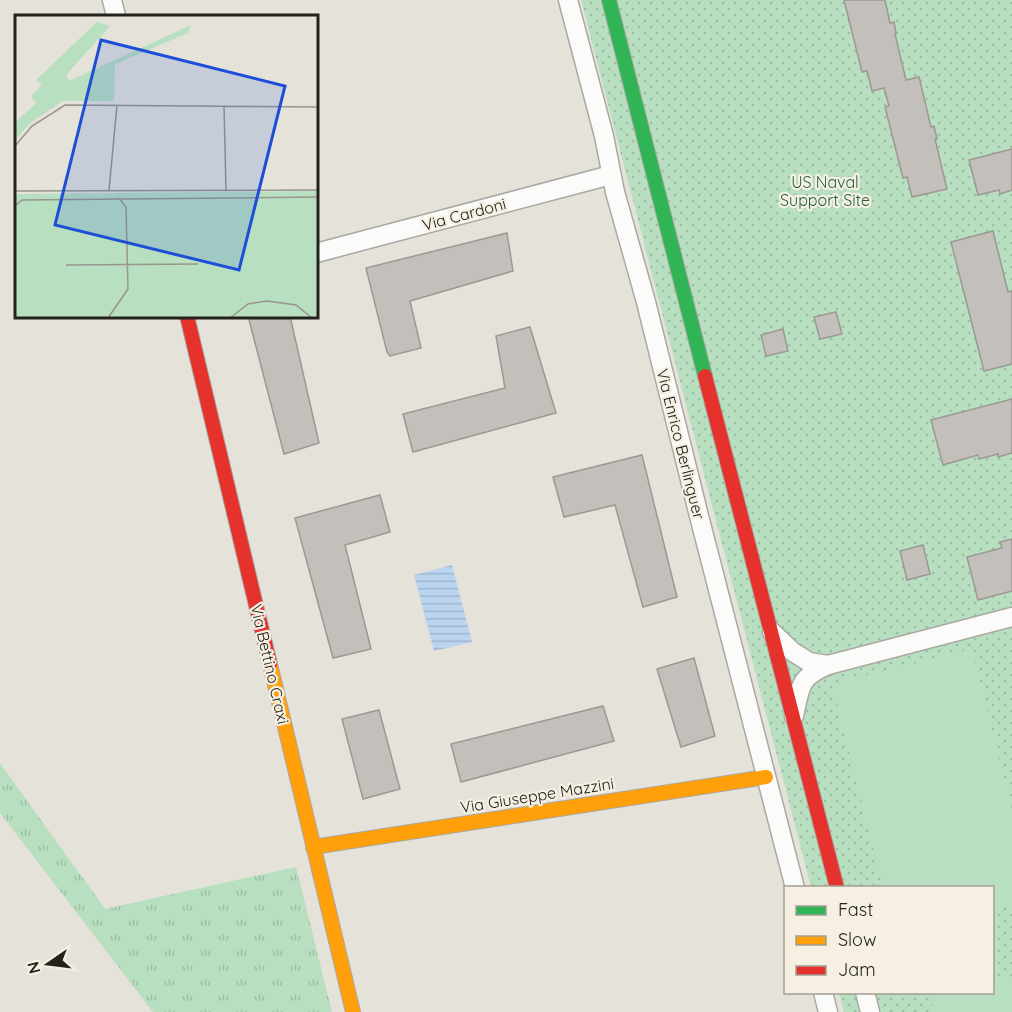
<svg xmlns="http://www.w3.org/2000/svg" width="1012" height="1012" viewBox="0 0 1012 1012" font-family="Quicksand,sans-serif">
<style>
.grass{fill:url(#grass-tufts)}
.park{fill:url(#park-dots)}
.pitch{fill:#b8dfc0}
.water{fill:url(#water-rules)}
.building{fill:#c3c0bb;stroke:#9c9893;stroke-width:1.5}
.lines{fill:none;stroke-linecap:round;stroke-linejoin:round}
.street-casing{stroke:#aaa8a2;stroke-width:21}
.fast-casing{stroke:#aaa8a2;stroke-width:16}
.slow-casing{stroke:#aaa8a2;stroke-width:16}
.jam-casing{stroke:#aaa8a2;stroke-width:16}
.street{stroke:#fbfbf9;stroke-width:18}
.fast{stroke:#30b455;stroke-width:14}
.slow{stroke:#ff9f0a;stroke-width:14}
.jam{stroke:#e5322d;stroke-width:14}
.labels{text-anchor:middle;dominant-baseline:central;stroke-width:4.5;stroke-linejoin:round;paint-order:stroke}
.park-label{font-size:16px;fill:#20613b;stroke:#f6f0e3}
.street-label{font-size:16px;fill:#24221d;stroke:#f6f0e3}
.inset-road{fill:none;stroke:#98958e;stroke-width:1.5}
.view{fill:#1d4ed8;fill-opacity:0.15;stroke:#1d4ed8;stroke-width:3}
.inset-edge{fill:none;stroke:#24221d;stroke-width:3}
</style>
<defs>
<pattern id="grass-tufts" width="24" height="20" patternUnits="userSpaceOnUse" patternTransform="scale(1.5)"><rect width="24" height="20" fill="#b8dfc0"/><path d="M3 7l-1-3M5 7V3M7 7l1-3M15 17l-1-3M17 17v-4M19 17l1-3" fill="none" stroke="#9ebfa5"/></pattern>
<pattern id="park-dots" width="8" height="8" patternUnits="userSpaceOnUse" patternTransform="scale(1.5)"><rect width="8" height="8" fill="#b8dfc0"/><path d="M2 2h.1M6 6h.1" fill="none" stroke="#9ebfa5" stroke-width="1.8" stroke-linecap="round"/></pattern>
<pattern id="water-rules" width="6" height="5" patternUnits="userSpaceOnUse" patternTransform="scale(1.5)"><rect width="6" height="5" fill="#bbd4f0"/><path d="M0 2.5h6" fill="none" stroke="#a1b6cd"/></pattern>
</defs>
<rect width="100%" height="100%" fill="#e5e2da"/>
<polygon class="grass" points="0,763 105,909 296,867 332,1012 153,1012 0,813"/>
<polygon class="park" points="581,0 1012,0 1012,1012 844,1012 839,993 992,992 992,888 811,887"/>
<g class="pitch">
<polygon points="972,649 1012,810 1012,905 993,910 992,888 883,887 832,684"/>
<polygon points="1012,977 1012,1012 934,1012 931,993 992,992 993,981"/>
</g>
<polygon class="water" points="452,565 472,642 434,651 414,575"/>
<g class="building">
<polygon points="844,0 885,0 890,23 894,22 896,33 895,34 906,80 919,77 931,127 934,126 937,139 935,139 947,189 912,197 907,177 903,178 885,107 889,106 884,88 872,91 867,71 862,72"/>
<polygon points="1012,149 1012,190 1000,194 999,190 978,195 969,160"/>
<polygon points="993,231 1008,292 1012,291 1012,364 984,371 951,242"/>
<polygon points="507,233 513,271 410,301 421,348 390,356 387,352 366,268"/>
<polygon points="836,312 842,334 820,339 814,317"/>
<polygon points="248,316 290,316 319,443 284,454"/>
<polygon points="530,327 556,413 413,452 403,414 505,388 496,336"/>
<polygon points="783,329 788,351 766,356 761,335"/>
<polygon points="1012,399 1012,453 998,457 998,454 979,459 978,455 943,465 931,420"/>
<polygon points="642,455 677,597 643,607 615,505 564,517 553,477"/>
<polygon points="380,495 390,532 345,545 371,649 333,658 295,518"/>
<polygon points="1012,539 1012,591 978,600 967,557 1002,548 1000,542"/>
<polygon points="923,545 930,574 907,580 900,551"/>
<polygon points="694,658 715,736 681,747 657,669"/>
<polygon points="603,706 614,741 461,782 451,744"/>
<polygon points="379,710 400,789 363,799 342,719"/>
</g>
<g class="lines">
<defs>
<g id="street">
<polyline points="112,0 116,16"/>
<polyline points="568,0 604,136 615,192 646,302 699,516 795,888"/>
<polyline points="316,253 611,175"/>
<polyline points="772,632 793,652 809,662 828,665"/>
<path d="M794,716C801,686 798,678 828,665L1012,617"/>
<polyline points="823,992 828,1012"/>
<polyline points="865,992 870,1012"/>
</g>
<polyline id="fast" points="609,0 705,376"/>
<g id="slow">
<polyline points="270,664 353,1012"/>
<polyline points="313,847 766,777"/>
</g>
<g id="jam">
<polyline points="187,316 270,664"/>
<polyline points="705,376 837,888"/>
</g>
</defs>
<use href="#street" class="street-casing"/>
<use href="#fast" class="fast-casing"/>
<use href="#slow" class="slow-casing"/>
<use href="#jam" class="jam-casing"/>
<use href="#street" class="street"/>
<use href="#fast" class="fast"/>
<use href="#slow" class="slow"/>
<use href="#jam" class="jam"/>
</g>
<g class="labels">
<g class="park-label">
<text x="825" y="182">US Naval<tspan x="825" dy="18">Support Site</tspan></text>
</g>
<g class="street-label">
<text transform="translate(464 214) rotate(-15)">Via Cardoni</text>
<text transform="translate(681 444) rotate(76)">Via Enrico Berlinguer</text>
<text transform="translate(270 664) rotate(77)">Via Bettino Craxi</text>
<text transform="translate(537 795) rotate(-9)">Via Giuseppe Mazzini</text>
</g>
</g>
<g transform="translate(15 15)">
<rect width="303" height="303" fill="#e5e2da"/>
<path d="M82,7L95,11L51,60L54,66L176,10L173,18L100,49L99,86H48L15,108L0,125V107L21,89L16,81L27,70L21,65Z" fill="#b8dfc0"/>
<path d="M303,176V303H0V179Z" fill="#b8dfc0"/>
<path d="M59,192H108V219H59ZM5,193L47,196L45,231L6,229Z" fill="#b8dfc0"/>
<path class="inset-road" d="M209,91L211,175M0,131L17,111L50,90L303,92M94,175L102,90M0,176L303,175M51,250L183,249M0,253V191L7,185L303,182M93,303L113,274L111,192L104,183M215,303L233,289L252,286L281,290L297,303"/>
<path class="view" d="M86,25L270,71L224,255L40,210Z"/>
<rect width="303" height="303" class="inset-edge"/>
</g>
<rect x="784" y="886" width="210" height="108" fill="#f6f0e3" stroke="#a29e94" stroke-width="1.5"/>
<rect x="796" y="906" width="30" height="9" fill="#30b455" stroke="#a29e94" stroke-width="1.5"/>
<text x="838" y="916" font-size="18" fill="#24221d">Fast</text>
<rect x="796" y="936" width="30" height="9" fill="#ff9f0a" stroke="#a29e94" stroke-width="1.5"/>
<text x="838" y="946" font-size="18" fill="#24221d">Slow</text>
<rect x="796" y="966" width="30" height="9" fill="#e5322d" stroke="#a29e94" stroke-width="1.5"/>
<text x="838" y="976" font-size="18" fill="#24221d">Jam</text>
<g transform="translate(48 964) rotate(256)" stroke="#f6f0e3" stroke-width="4.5" paint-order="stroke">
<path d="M0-4.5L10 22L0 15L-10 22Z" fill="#24221d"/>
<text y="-9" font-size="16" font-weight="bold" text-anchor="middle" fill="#24221d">N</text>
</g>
</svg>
